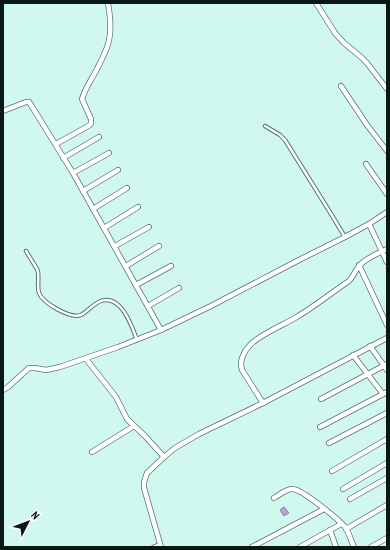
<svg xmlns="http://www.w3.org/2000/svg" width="390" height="550" viewBox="0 0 390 550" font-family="'PT Sans Narrow',sans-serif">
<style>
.building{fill:#bca0d8;stroke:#8e819c}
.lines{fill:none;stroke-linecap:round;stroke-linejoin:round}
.lane-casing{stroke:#52766e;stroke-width:4.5}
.street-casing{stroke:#52766e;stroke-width:6}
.lane{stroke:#fff;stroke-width:2.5}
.street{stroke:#fff;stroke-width:4.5}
</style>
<rect width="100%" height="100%" fill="#d1f8ef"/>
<polygon class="building" points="284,507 289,513 284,516 280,510"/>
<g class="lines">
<defs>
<g id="lane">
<polyline points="265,126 280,135 285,140 328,209 345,237"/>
<path d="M26,251L37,269L38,272C39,279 37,287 39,293C43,303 70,319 81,315C88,311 93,304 101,301C121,294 132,326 137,340"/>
<polyline points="153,547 160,544"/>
</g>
<g id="street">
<polyline points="316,3 335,33 344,43 361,57 367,63 387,89"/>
<polyline points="341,86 367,125 387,151"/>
<polyline points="3,111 26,102 29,102 31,105 73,173 161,330"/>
<path d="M56,144L90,125L91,123V119L82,99C85,88 92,79 97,69C101,61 108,48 109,40C112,28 110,15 108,3"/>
<polyline points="63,158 99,137"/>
<polyline points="366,164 387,194"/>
<polyline points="73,173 109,153"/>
<polyline points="83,191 118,170"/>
<polyline points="93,209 127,188"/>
<polyline points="369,224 387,262"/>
<polyline points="104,228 138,207"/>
<polyline points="115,246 149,227"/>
<polyline points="359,265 387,325"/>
<polyline points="126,266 159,246"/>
<polyline points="136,285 171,266"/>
<polyline points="148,306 179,288"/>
<polyline points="370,346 387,370"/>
<polyline points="353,355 383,394"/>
<polyline points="86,359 116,397 127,419 145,436 164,457"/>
<polyline points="3,390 8,387 29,368 35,368 46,370 60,367 118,347 161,330 211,306 299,260 345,237 369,224 387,212"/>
<polyline points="321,399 387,364"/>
<path d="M263,403L242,370C239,361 244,351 250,345C259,335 283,325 295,318C314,307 331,293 349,281C354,276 355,270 360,265C366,258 379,253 387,249"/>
<polyline points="320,427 387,392"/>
<polyline points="329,443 387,413"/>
<polyline points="92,452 134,426"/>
<polyline points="332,471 387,439"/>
<polyline points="343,489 387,463"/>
<path d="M274,498C279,495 287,488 293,489C303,490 338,519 345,527C349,532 351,541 354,547"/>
<polyline points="350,499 387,478"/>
<polyline points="346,529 387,505"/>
<polyline points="330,530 336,547"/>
<polyline points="161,547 144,488 144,482 147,473 164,457 175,448 199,434 263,403 387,338"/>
<polyline points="252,547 324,509"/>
<polyline points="300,547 341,524"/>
<polyline points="371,547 387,538"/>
</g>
</defs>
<use href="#lane" class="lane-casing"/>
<use href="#street" class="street-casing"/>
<use href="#lane" class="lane"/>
<use href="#street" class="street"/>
</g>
<rect width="390" height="550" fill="none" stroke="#091815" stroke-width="8"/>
<g transform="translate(28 522) rotate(48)" stroke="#ffffff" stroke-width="3" paint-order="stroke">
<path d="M0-3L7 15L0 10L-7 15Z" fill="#091815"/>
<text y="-6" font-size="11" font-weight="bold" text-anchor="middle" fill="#091815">N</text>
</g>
</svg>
